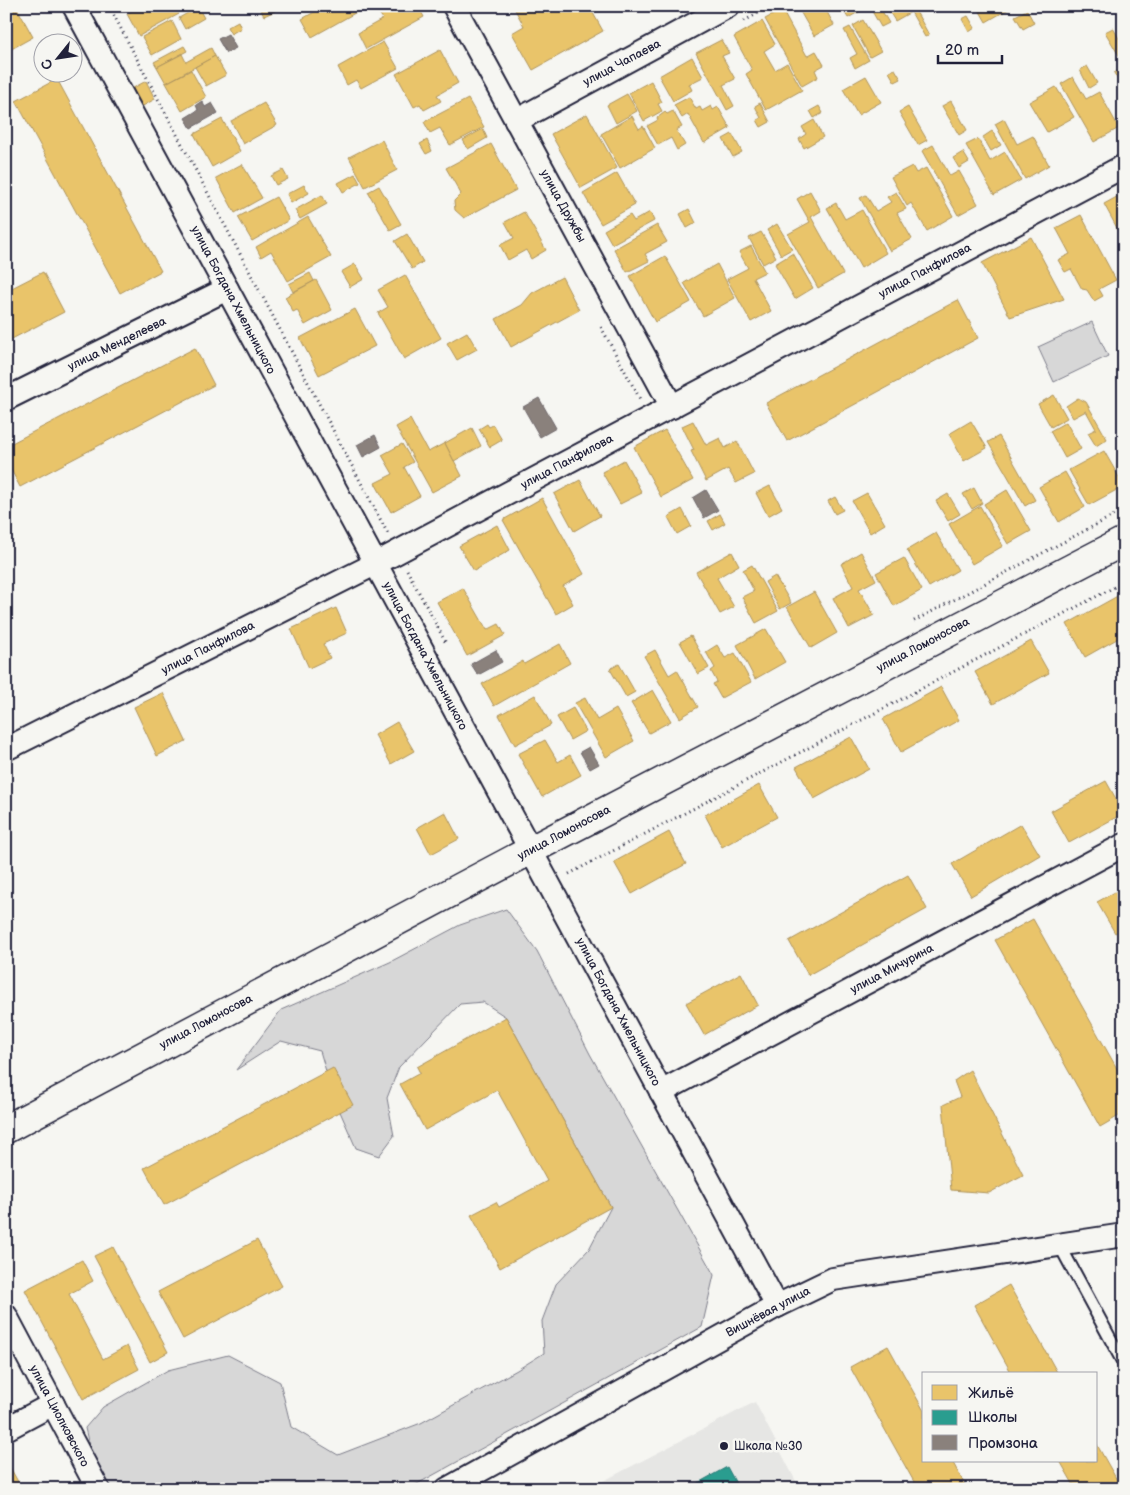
<svg xmlns="http://www.w3.org/2000/svg" width="1130" height="1495" viewBox="0 0 1130 1495" font-family="'Balsamiq Sans',sans-serif">
<style>
.built{fill:#e6e6e4}
.green{fill:#d7d7d7;stroke:#7c7c89}
.homes{fill:#e9c46a;stroke:#ad935c}
.schools{fill:#2a9d8f;stroke:#287876}
.industry{fill:#8a817c;stroke:#6b6468}
.lines{fill:none;stroke-linecap:round;stroke-linejoin:round}
.lane-casing{stroke:#22223b;stroke-width:15}
.street-casing{stroke:#22223b;stroke-width:26}
.secondary-casing{stroke:#22223b;stroke-width:31}
.path{stroke:#22223b;stroke-width:3;stroke-dasharray:1 4;stroke-linecap:butt}
.lane{stroke:#f6f6f2;stroke-width:11}
.street{stroke:#f6f6f2;stroke-width:22}
.secondary{stroke:#f6f6f2;stroke-width:28}
.poi-dot{fill:#22223b;stroke:#f6f6f2;stroke-width:2}
.labels{text-anchor:middle;dominant-baseline:central;stroke-width:5;stroke-linejoin:round;paint-order:stroke}
.street-label{font-size:12px;fill:#22223b;stroke:#f6f6f2}
.poi-label{font-size:12px;fill:#22223b;stroke:#f6f6f2;text-anchor:start}
</style>
<rect width="100%" height="100%" fill="#f6f6f2"/>
<filter id="ink" filterUnits="userSpaceOnUse"><feTurbulence type="fractalNoise" baseFrequency=".02" numOctaves="2"/><feDisplacementMap in="SourceGraphic" scale="10" xChannelSelector="R" yChannelSelector="G"/><feConvolveMatrix kernelMatrix="1 2 1 2 8 2 1 2 1" color-interpolation-filters="sRGB"/></filter>
<g filter="url(#ink)">
<polygon class="built" points="755,1402 800,1489 588,1489"/>
<g class="green">
<polygon points="1092,322 1108,356 1054,382 1038,347"/>
<polygon points="506,909 537,951 590,1054 714,1275 702,1327 408,1489 99,1489 85,1428 103,1407 168,1370 228,1355 280,1382 291,1427 338,1455 421,1423 517,1370 544,1353 542,1321 556,1284 589,1249 611,1207 506,1017 483,1002 460,1004 399,1067 387,1098 394,1136 379,1156 356,1148 334,1098 320,1051 281,1041 236,1070 281,1010 390,962 460,925"/>
</g>
<g class="homes">
<polygon points="6,6 16,6 33,37 6,52"/>
<polygon points="140,6 174,6 179,14 139,36 127,14"/>
<polygon points="272,6 275,11 264,16 259,7"/>
<polygon points="325,6 360,6 362,9 312,37 302,19"/>
<polygon points="390,6 418,6 424,17 366,49 358,33 383,19 379,13"/>
<polygon points="513,6 589,6 603,31 533,70 512,33 524,26"/>
<polygon points="797,6 832,6 826,10 834,25 814,36"/>
<polygon points="841,6 869,6 848,18"/>
<polygon points="869,6 879,6 889,23 881,27"/>
<polygon points="891,6 913,6 929,35 925,37 911,12 895,21 887,8"/>
<polygon points="977,6 1014,6 986,22"/>
<polygon points="198,7 204,18 185,29 179,18"/>
<polygon points="782,10 807,56 816,51 824,65 815,70 818,77 802,86 765,19"/>
<polygon points="1027,10 1034,23 1023,29 1015,16"/>
<polygon points="968,16 975,28 969,32 962,19"/>
<polygon points="863,20 881,51 870,57 853,26"/>
<polygon points="172,21 181,39 152,55 142,37"/>
<polygon points="238,21 241,28 231,34 227,27"/>
<polygon points="762,21 775,44 764,51 775,70 787,63 802,90 766,110 746,74 752,70 734,37"/>
<polygon points="850,27 869,60 855,68 850,58 857,54 844,30"/>
<polygon points="1113,28 1124,47 1124,64 1105,32"/>
<polygon points="721,40 729,53 722,56 735,79 723,85 734,106 727,110 696,53"/>
<polygon points="383,42 398,68 361,88 356,80 347,85 338,67"/>
<polygon points="184,46 187,51 157,67 154,62"/>
<polygon points="211,48 215,56 166,83 157,67 182,54 186,62"/>
<polygon points="440,50 458,83 437,95 441,101 424,110 420,104 414,107 396,74"/>
<polygon points="215,56 226,75 206,86 195,67"/>
<polygon points="692,57 703,77 689,84 692,90 673,101 659,76"/>
<polygon points="1087,66 1097,83 1089,88 1080,70"/>
<polygon points="1124,68 1124,86 1122,87 1114,73"/>
<polygon points="895,69 901,79 895,82 889,72"/>
<polygon points="191,70 206,97 182,111 166,83"/>
<polygon points="866,76 881,102 858,115 843,89"/>
<polygon points="1073,77 1086,99 1099,92 1119,128 1094,142 1061,84"/>
<polygon points="57,79 161,271 120,293 16,101"/>
<polygon points="146,81 155,99 136,110 126,92"/>
<polygon points="651,81 662,102 658,104 662,111 644,121 629,93"/>
<polygon points="1056,87 1074,117 1047,132 1029,102"/>
<polygon points="627,94 637,111 616,123 607,105"/>
<polygon points="689,97 696,109 700,107 702,111 711,106 713,110 718,107 730,128 704,143 688,114 682,118 674,105"/>
<polygon points="468,99 484,127 450,145 440,128 430,133 424,122"/>
<polygon points="951,101 967,130 959,135 942,106"/>
<polygon points="264,103 277,125 243,144 231,121"/>
<polygon points="760,103 770,122 761,127 757,120 761,118 755,106"/>
<polygon points="819,106 823,113 814,118 810,111"/>
<polygon points="908,107 927,140 918,145 899,112"/>
<polygon points="673,111 682,127 676,130 685,145 677,150 671,138 658,145 647,126 658,120 657,118 665,112 667,114"/>
<polygon points="587,114 617,168 581,188 551,134"/>
<polygon points="632,116 639,129 643,126 655,148 620,168 601,134"/>
<polygon points="222,119 240,151 212,167 194,134"/>
<polygon points="1004,119 1017,144 1033,136 1049,165 1025,179 995,124"/>
<polygon points="814,120 823,137 804,148 799,139 806,134 802,127"/>
<polygon points="483,129 487,138 468,149 463,140"/>
<polygon points="992,131 1001,145 991,151 983,137"/>
<polygon points="732,134 742,152 733,157 723,139"/>
<polygon points="978,139 990,161 1005,152 1021,180 994,195 966,145"/>
<polygon points="382,140 397,170 365,187 349,157"/>
<polygon points="427,140 432,151 426,154 420,144"/>
<polygon points="491,144 516,190 464,218 455,210 454,201 461,194 446,168"/>
<polygon points="933,145 950,176 959,171 978,204 958,215 922,151"/>
<polygon points="963,152 969,162 959,168 953,158"/>
<polygon points="242,164 262,198 235,213 216,178"/>
<polygon points="912,166 916,173 926,168 953,216 927,231 911,203 907,206 891,177"/>
<polygon points="283,170 288,179 276,185 271,176"/>
<polygon points="617,173 635,205 601,224 583,193"/>
<polygon points="355,174 360,183 343,192 338,183"/>
<polygon points="304,185 309,193 291,203 287,194"/>
<polygon points="379,186 401,224 390,230 368,192"/>
<polygon points="810,191 821,211 811,217 843,274 818,288 788,234 810,222 797,199"/>
<polygon points="896,192 906,209 897,213 912,239 890,251 860,198 866,195 876,211 891,202 887,197"/>
<polygon points="1124,193 1124,241 1104,204"/>
<polygon points="322,195 327,204 300,219 295,210"/>
<polygon points="276,197 289,220 252,241 238,217"/>
<polygon points="836,203 845,219 862,210 886,253 861,268 827,208"/>
<polygon points="689,209 696,223 687,228 680,214"/>
<polygon points="524,212 546,250 531,259 526,250 508,260 500,245 514,238 505,222"/>
<polygon points="650,212 654,221 612,244 604,230 630,215 634,221"/>
<polygon points="1081,215 1116,280 1099,289 1103,296 1094,301 1087,290 1082,289 1071,269 1065,272 1058,260 1070,254 1056,228"/>
<polygon points="308,217 331,257 288,281 271,251 261,257 256,247"/>
<polygon points="777,224 792,249 781,255 767,230"/>
<polygon points="657,225 667,242 645,254 649,261 627,272 614,249"/>
<polygon points="761,232 776,257 763,264 749,238"/>
<polygon points="407,234 423,262 412,269 395,241"/>
<polygon points="1031,237 1064,299 1010,317 982,263"/>
<polygon points="751,246 765,272 753,278 771,311 751,322 727,279 748,268 739,252"/>
<polygon points="793,253 813,288 795,299 775,264"/>
<polygon points="665,256 691,302 655,322 630,276"/>
<polygon points="355,264 364,279 350,287 341,272"/>
<polygon points="717,264 735,298 703,316 684,283"/>
<polygon points="43,272 64,312 6,342 6,291"/>
<polygon points="310,273 314,281 293,292 289,284"/>
<polygon points="405,275 441,338 404,359 378,313 388,307 378,290"/>
<polygon points="562,277 579,310 511,347 496,319 522,305 532,293"/>
<polygon points="316,280 332,310 305,325 297,310 293,312 285,297"/>
<polygon points="958,300 978,338 787,441 766,403"/>
<polygon points="355,309 375,346 319,375 300,338"/>
<polygon points="467,332 477,349 457,360 447,343"/>
<polygon points="195,348 214,385 20,487 6,460 6,446"/>
<polygon points="1054,395 1067,418 1051,427 1038,404"/>
<polygon points="1078,398 1086,402 1107,439 1096,446 1088,433 1096,429 1086,411 1073,418 1066,406"/>
<polygon points="410,419 428,452 445,443 462,476 432,492 396,427"/>
<polygon points="693,421 706,445 720,438 725,448 737,441 754,474 736,483 728,469 706,481 691,451 694,450 682,426"/>
<polygon points="971,421 987,448 964,461 949,434"/>
<polygon points="1066,422 1081,449 1065,458 1050,431"/>
<polygon points="487,424 489,427 493,425 502,440 490,447 479,429"/>
<polygon points="472,428 481,446 454,461 445,443"/>
<polygon points="665,430 693,480 661,497 634,447"/>
<polygon points="999,436 1035,500 1025,506 988,442"/>
<polygon points="402,444 413,462 404,467 420,496 391,512 375,483 393,474 382,455"/>
<polygon points="1104,451 1124,486 1089,505 1069,470"/>
<polygon points="624,460 642,493 620,504 602,472"/>
<polygon points="1065,472 1085,507 1059,522 1039,487"/>
<polygon points="580,480 600,516 574,531 554,494"/>
<polygon points="770,486 782,508 768,516 756,493"/>
<polygon points="974,488 982,503 972,509 963,494"/>
<polygon points="1007,490 1031,531 1008,544 984,504"/>
<polygon points="867,493 885,524 870,533 852,501"/>
<polygon points="948,494 960,514 948,521 936,501"/>
<polygon points="835,497 843,510 835,514 828,501"/>
<polygon points="542,498 584,574 563,586 573,604 556,614 503,520"/>
<polygon points="980,506 1003,546 972,564 949,524"/>
<polygon points="682,509 691,526 677,534 668,517"/>
<polygon points="720,514 725,523 713,530 708,521"/>
<polygon points="497,525 510,550 474,571 459,546"/>
<polygon points="936,533 958,570 929,587 907,550"/>
<polygon points="732,552 739,565 717,578 734,607 720,614 696,572"/>
<polygon points="861,552 876,580 859,589 874,615 849,628 833,598 853,587 841,564"/>
<polygon points="904,558 922,590 894,606 876,573"/>
<polygon points="752,565 778,611 756,623 742,597 754,591 743,570"/>
<polygon points="775,576 791,603 780,609 765,582"/>
<polygon points="463,588 487,630 499,624 505,635 467,656 437,602"/>
<polygon points="814,592 837,633 811,648 787,607"/>
<polygon points="1123,593 1124,635 1085,657 1067,624"/>
<polygon points="336,608 347,633 323,644 330,658 309,668 291,629"/>
<polygon points="766,629 785,662 755,679 737,645"/>
<polygon points="691,636 709,668 698,674 680,642"/>
<polygon points="1031,641 1049,673 993,704 975,672"/>
<polygon points="560,644 570,663 494,706 482,684 523,661 524,664"/>
<polygon points="717,645 725,658 735,653 751,682 721,698 713,684 717,682 711,671 715,668 706,652"/>
<polygon points="655,650 669,675 677,670 698,707 680,718 644,656"/>
<polygon points="619,664 635,692 626,697 610,669"/>
<polygon points="941,687 959,720 901,752 883,719"/>
<polygon points="653,690 671,721 649,733 631,703"/>
<polygon points="163,693 186,741 157,756 134,707"/>
<polygon points="535,695 551,725 515,745 499,715"/>
<polygon points="585,698 597,720 616,709 634,741 606,757 575,703"/>
<polygon points="573,708 586,731 570,740 557,717"/>
<polygon points="397,722 414,751 391,764 375,735"/>
<polygon points="851,737 869,769 814,799 796,767"/>
<polygon points="545,740 558,762 570,755 581,775 542,797 518,754"/>
<polygon points="1106,781 1124,813 1069,843 1051,811"/>
<polygon points="759,785 777,817 722,847 705,815"/>
<polygon points="445,812 459,839 431,854 417,828"/>
<polygon points="1021,824 1040,855 971,896 952,864"/>
<polygon points="669,832 686,864 632,894 614,862"/>
<polygon points="908,875 927,909 808,975 789,941"/>
<polygon points="1124,887 1124,929 1115,933 1097,902"/>
<polygon points="1033,919 1124,1081 1124,1113 1100,1127 995,940"/>
<polygon points="741,973 758,1005 704,1035 686,1003"/>
<polygon points="506,1017 611,1207 500,1268 471,1215 496,1202 499,1207 547,1181 497,1090 425,1130 400,1084 420,1073 417,1067"/>
<polygon points="333,1068 353,1105 164,1205 144,1168"/>
<polygon points="970,1070 1023,1175 989,1193 951,1190 943,1105 960,1097 954,1081"/>
<polygon points="257,1240 282,1286 183,1339 158,1292"/>
<polygon points="113,1247 168,1352 150,1362 94,1256"/>
<polygon points="82,1260 93,1281 69,1294 103,1359 127,1346 139,1369 83,1399 25,1290"/>
<polygon points="1009,1285 1058,1374 1012,1374 974,1305"/>
<polygon points="888,1346 924,1411 924,1461 952,1461 967,1489 918,1489 850,1367"/>
<polygon points="1096,1443 1122,1489 1076,1489 1060,1461 1096,1461"/>
<polygon points="6,1460 22,1489 6,1489"/>
</g>
<polygon class="schools" points="727,1467 739,1489 687,1489"/>
<g class="industry">
<polygon points="228,34 236,48 226,53 218,39"/>
<polygon points="202,101 205,107 212,103 218,113 191,128 185,118 198,110 196,105"/>
<polygon points="539,398 556,428 540,437 523,407"/>
<polygon points="375,435 381,447 363,457 357,445"/>
<polygon points="706,490 718,510 704,518 693,498"/>
<polygon points="496,650 502,662 478,675 471,664"/>
<polygon points="589,747 599,764 590,769 580,752"/>
</g>
<g class="lines">
<defs>
<polyline id="lane" points="1059,1244 1124,1364"/>
<g id="street">
<polyline points="74,6 777,1306"/>
<polyline points="454,6 672,407"/>
<polyline points="516,121 728,6"/>
<polyline points="6,399 227,289"/>
<polyline points="6,749 375,564 1124,166"/>
<polyline points="661,1092 1124,845"/>
<polyline points="6,1316 98,1489"/>
<polyline points="6,1429 53,1404"/>
<polyline points="447,1489 777,1306 833,1279 1124,1235"/>
</g>
<polyline id="secondary" points="6,1129 531,850 1124,541"/>
</defs>
<use href="#lane" class="lane-casing"/>
<use href="#street" class="street-casing"/>
<use href="#secondary" class="secondary-casing"/>
<g class="path">
<polyline points="109,6 388,534"/>
<polyline points="744,21 771,6"/>
<polyline points="601,327 640,399"/>
<polyline points="407,570 447,645"/>
<polyline points="914,621 1124,510"/>
<polyline points="569,874 1124,582"/>
</g>
<use href="#lane" class="lane"/>
<use href="#street" class="street"/>
<use href="#secondary" class="secondary"/>
</g>
</g>
<circle class="poi-dot" cx="724" cy="1446" r="5"/>
<g class="labels">
<g class="street-label">
<text transform="translate(622 63) rotate(-28)">улица Чапаева</text>
<text transform="translate(563 206) rotate(61)">улица Дружбы</text>
<text transform="translate(925 271) rotate(-28)">улица Панфилова</text>
<text transform="translate(233 300) rotate(62)">улица Богдана Хмельницкого</text>
<text transform="translate(117 344) rotate(-26)">улица Менделеева</text>
<text transform="translate(567 462) rotate(-28)">улица Панфилова</text>
<text transform="translate(923 645) rotate(-28)">улица Ломоносова</text>
<text transform="translate(208 648) rotate(-27)">улица Панфилова</text>
<text transform="translate(425 656) rotate(62)">улица Богдана Хмельницкого</text>
<text transform="translate(564 833) rotate(-28)">улица Ломоносова</text>
<text transform="translate(892 969) rotate(-28)">улица Мичурина</text>
<text transform="translate(618 1012) rotate(62)">улица Богдана Хмельницкого</text>
<text transform="translate(206 1022) rotate(-28)">улица Ломоносова</text>
<text transform="translate(768 1312) rotate(-28)">Вишнёвая улица</text>
<text transform="translate(59 1416) rotate(62)">улица Циолковского</text>
</g>
<g class="poi-label">
<text x="734" y="1446">Школа №30</text>
</g>
</g>
<rect width="1130" height="1495" fill="none" stroke="#f6f6f2" stroke-width="25"/>
<rect x="12" y="12" width="1105" height="1470" fill="none" stroke="#22223b" stroke-width="2" filter="url(#ink)"/>
<rect x="922" y="1372" width="175" height="90" fill="#f6f6f2" stroke="#a1a1a9"/>
<rect x="932" y="1385" width="25" height="15" fill="#e9c46a" stroke="#a1a1a9"/>
<text x="968" y="1398" font-size="15" fill="#22223b">Жильё</text>
<rect x="932" y="1410" width="25" height="15" fill="#2a9d8f" stroke="#a1a1a9"/>
<text x="968" y="1422" font-size="15" fill="#22223b">Школы</text>
<rect x="932" y="1435" width="25" height="15" fill="#8a817c" stroke="#a1a1a9"/>
<text x="968" y="1448" font-size="15" fill="#22223b">Промзона</text>
<g transform="translate(58 58) rotate(240)"><circle r="24" fill="#f6f6f2" stroke="#a1a1a9"/>
<path d="M0-4L9 19L0 12L-9 19Z" fill="#22223b"/>
<text y="-8" font-size="14" font-weight="bold" text-anchor="middle" fill="#22223b">С</text>
</g>
<path d="M938 55v8h64v-8" fill="none" stroke="#22223b" stroke-width="2.5"/>
<text x="945" y="55" font-size="15" fill="#22223b" stroke="#f6f6f2" stroke-width="4" paint-order="stroke">20 m</text>
</svg>
